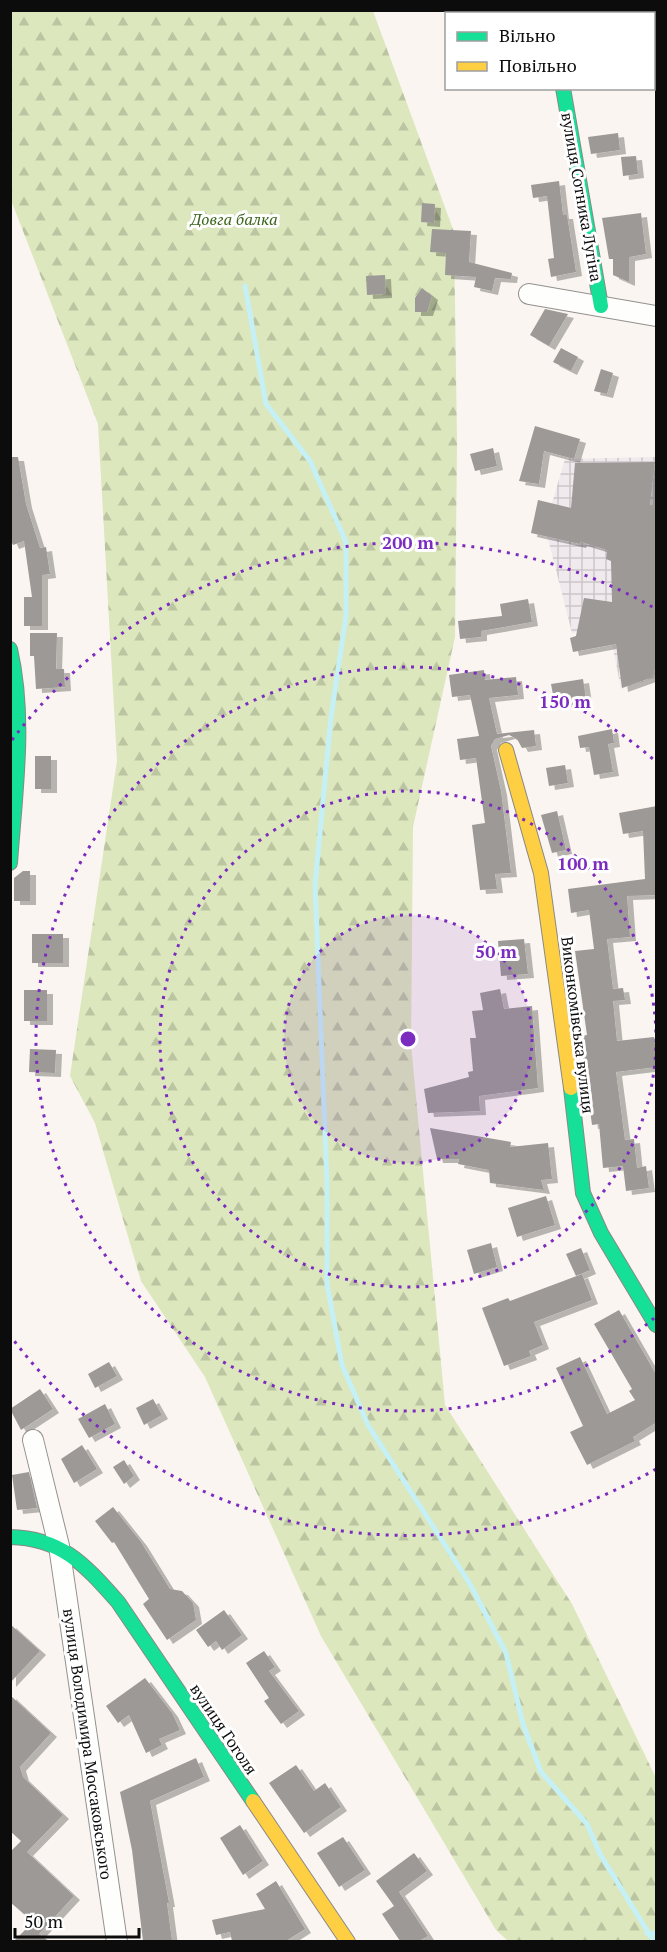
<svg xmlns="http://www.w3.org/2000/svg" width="667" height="1952" viewBox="0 0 667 1952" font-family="'PT Serif',serif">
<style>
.industrial{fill:url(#industrial-grid)}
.forest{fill:url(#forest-firs)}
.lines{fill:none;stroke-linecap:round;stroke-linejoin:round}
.stream{stroke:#c5f0f6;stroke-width:5}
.building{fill:#9d9996;filter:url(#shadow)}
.street-casing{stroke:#93918f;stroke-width:22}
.fast-casing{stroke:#8a8885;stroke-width:16}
.slow-casing{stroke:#8a8885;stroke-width:16}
.street{stroke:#fefefd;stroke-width:20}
.fast{stroke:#16e098;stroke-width:14}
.slow{stroke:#ffcf43;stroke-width:14}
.ring{fill:none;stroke:#7b2cbf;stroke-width:3;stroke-dasharray:3 6}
.labels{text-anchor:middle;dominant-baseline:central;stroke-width:6;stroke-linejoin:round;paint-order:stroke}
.street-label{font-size:16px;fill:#0c0c0c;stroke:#fff}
.park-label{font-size:16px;font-style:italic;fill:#3c651b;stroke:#fff}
.centre{fill:#7b2cbf;stroke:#fff;stroke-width:3}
.ring-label{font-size:18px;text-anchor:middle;font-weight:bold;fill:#7b2cbf;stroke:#fff;stroke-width:6;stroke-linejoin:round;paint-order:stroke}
</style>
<defs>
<pattern id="industrial-grid" width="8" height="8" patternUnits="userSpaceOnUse" patternTransform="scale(1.5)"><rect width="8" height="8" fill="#f0e9ed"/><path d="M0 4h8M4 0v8" fill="none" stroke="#cdc7ca"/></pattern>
<pattern id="forest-firs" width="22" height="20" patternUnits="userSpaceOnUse" patternTransform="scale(1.5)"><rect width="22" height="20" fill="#dce7bd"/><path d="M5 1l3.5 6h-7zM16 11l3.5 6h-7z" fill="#bcc5a1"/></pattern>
<filter id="shadow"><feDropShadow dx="6" dy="4" stdDeviation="0" flood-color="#0004"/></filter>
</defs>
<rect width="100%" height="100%" fill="#faf5f0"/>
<polygon class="industrial" points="656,457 656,669 654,678 621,689 609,627 572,633 545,527 565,459"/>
<polygon class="forest" points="11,11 373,11 454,232 457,443 455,637 413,827 411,1044 445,1405 572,1604 656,1778 656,1941 508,1941 496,1930 321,1636 205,1377 141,1281 95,1123 70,1076 117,761 98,424 11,200"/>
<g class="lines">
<g class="stream">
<polyline points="245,286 266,404 310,461 346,542 346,616 331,717 315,885 327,1181 327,1284 342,1365 368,1425 470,1584 506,1653 523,1724 541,1772 587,1824 600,1854 654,1942"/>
<polyline points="647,1933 656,1934"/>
</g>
</g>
<g class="building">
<polygon points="618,133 620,150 591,154 588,137"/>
<polygon points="636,156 638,174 623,176 621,157"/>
<polygon points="559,181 563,215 567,215 576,272 551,277 548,259 554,258 547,196 533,198 531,185"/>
<polygon points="422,203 435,204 434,223 421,222"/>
<polygon points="641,213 646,254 629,257 629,282 613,275 613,259 609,259 602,218"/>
<polygon points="432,229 471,231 469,262 512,273 511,279 495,278 492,291 474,287 476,277 445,275 446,253 430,252"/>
<polygon points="385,275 386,294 367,295 366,276"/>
<polygon points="422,288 432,296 427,312 415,312 415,298"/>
<polygon points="545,309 568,314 549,346 530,335"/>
<polygon points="561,348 578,357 571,371 553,362"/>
<polygon points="601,369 613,373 607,394 594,391"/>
<polygon points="535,426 580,439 574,459 544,451 539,484 519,481"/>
<polygon points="493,448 497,466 475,471 470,454"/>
<polygon points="10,457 18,457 26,504 40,548 46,547 50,574 42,575 42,626 24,626 24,597 32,597 24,541 13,545 10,538"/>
<polygon points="655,462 650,505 657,505 657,659 653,677 622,688 616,644 573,652 570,638 576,636 584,598 612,602 611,561 606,559 607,550 581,542 580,544 531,533 538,500 571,508 575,463"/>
<polygon points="528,599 532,622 481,631 481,637 460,639 458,621 502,616 500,604"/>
<polygon points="30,633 57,633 56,669 64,669 65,687 36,689 34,656 30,656"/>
<polygon points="484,670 485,680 516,677 518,695 489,698 497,734 534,730 536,746 522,748 517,739 509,735 495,739 491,746 501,791 511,873 495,874 497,889 480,890 472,825 485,823 476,758 460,760 457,739 479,736 470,695 452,697 449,675"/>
<polygon points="583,679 586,699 555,705 551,684"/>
<polygon points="612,729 614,743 608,744 613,772 594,775 589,747 580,748 578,736"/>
<rect x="35" y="756" width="16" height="33"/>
<polygon points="565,765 568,783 549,786 546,768"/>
<polygon points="657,806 657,895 627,896 630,937 607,939 613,989 623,988 625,1000 613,1001 617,1041 654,1037 657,1059 657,1067 616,1072 625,1140 634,1139 637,1168 646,1166 649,1188 626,1191 623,1166 603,1168 599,1124 592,1125 580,1036 587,1035 575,951 594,949 589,910 571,913 568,889 645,879 643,831 623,834 619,813"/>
<polygon points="557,811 566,850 552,853 541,815"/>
<polygon points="23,871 30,871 30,901 14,901 14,878"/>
<rect x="32" y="934" width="31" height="29"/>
<polygon points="524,939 528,974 501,976 498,941"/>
<polygon points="500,989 504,1009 532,1006 538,1088 479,1096 480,1111 428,1113 424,1089 469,1077 468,1072 473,1071 470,1038 476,1038 472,1011 483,1010 480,993"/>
<rect x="24" y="990" width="23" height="31"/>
<polygon points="30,1049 56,1050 55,1073 29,1072"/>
<polygon points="430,1128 511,1142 510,1147 548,1143 552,1179 541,1180 544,1190 490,1183 489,1170 458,1164 459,1159 437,1159"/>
<polygon points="546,1196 555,1225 517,1237 508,1208"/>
<polygon points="491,1243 497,1267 474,1274 467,1250"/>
<polygon points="581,1248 590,1270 576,1276 566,1254"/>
<polygon points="582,1274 592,1300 534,1322 543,1345 529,1351 531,1356 504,1366 482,1308 508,1298 510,1301"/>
<polygon points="619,1310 657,1376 657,1422 633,1437 635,1441 587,1465 570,1432 583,1426 556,1368 580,1357 607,1414 635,1400 629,1391 632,1389 594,1324"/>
<polygon points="109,1362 117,1376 95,1388 88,1374"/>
<polygon points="40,1389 53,1409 21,1430 10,1409"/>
<polygon points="153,1399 162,1415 144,1425 136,1408"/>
<polygon points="105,1404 115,1424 89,1438 78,1419"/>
<polygon points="82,1445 97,1469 74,1483 61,1459"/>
<polygon points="124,1460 134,1476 124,1484 113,1467"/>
<polygon points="29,1472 37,1508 17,1510 12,1475"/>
<polygon points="113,1507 141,1542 170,1589 182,1591 193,1603 196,1620 167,1640 143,1604 149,1599 114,1542 112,1543 95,1521"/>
<polygon points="224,1610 242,1635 222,1650 216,1641 208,1647 196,1630"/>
<polygon points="10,1624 40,1651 10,1683"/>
<polygon points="264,1651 275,1667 269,1671 299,1711 281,1724 264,1701 269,1698 246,1663"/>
<polygon points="145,1678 172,1713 180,1730 159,1739 162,1745 146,1753 129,1715 118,1723 106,1706"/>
<polygon points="10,1695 51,1733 20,1767 23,1777 63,1815 27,1852 74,1896 39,1934 48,1941 14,1941 33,1922 10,1902 10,1852 21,1841 10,1831"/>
<polygon points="196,1758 204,1777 150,1801 169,1903 167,1903 172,1941 143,1941 132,1850 120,1792"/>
<polygon points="296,1765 314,1791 325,1783 341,1807 304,1833 269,1783"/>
<polygon points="240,1825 263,1861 243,1875 220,1838"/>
<polygon points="343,1837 365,1870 339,1887 317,1853"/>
<polygon points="414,1853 427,1871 399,1892 428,1936 419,1941 400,1941 382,1914 394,1906 376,1881"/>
<polygon points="276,1881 305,1929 286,1941 232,1941 230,1932 216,1935 212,1920 265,1909 256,1894"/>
</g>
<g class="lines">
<defs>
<g id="street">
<polyline points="547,10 548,14"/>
<polyline points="529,294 656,316"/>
<polyline points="33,1440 59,1546 117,1942"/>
</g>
<g id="fast">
<polyline points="563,88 601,306"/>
<path d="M10,649C26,718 15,792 10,863"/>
<polyline points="571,1088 583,1193 601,1233 656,1325"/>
<path d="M10,1537C62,1538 85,1565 118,1602L253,1801"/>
</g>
<g id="slow">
<polyline points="506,750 541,873 571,1088"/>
<polyline points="253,1801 348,1942"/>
</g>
</defs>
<use href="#street" class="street-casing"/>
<use href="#fast" class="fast-casing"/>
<use href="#slow" class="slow-casing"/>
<use href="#street" class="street"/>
<use href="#fast" class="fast"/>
<use href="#slow" class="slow"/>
</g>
<circle cx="408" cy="1039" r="124" fill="#7b2cbf" fill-opacity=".12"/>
<g class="ring">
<circle cx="408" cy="1039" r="124"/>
<circle cx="408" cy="1039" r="248"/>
<path d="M654 1318A372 372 0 1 1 654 760"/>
<path d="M656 1469A496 496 0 0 1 12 1338M12 740A496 496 0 0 1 656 609"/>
</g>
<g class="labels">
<g class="street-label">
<text transform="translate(582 197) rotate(80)">вулиця Сотника Лугіна</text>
<text transform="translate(578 1025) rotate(83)">Виконкомівська вулиця</text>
<text transform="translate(224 1729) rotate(56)">вулиця Гоголя</text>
<text transform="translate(88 1744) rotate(82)">вулиця Володимира Моссаковського</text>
</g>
<g class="park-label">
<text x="234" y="219">Довга балка</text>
</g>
</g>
<circle cx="408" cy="1039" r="9" class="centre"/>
<g class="ring-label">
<text x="408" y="549">200 m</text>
<text x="565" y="708">150 m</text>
<text x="583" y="870">100 m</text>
<text x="496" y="958">50 m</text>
</g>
<rect width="667" height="1952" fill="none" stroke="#0c0c0c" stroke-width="24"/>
<rect x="445" y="12" width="210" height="78" fill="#ffffff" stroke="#9e9e9e" stroke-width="1.5"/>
<rect x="457" y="32" width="30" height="9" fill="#16e098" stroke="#9e9e9e" stroke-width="1.5"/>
<text x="499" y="42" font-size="18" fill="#0c0c0c">Вільно</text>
<rect x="457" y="62" width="30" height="9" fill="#ffcf43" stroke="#9e9e9e" stroke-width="1.5"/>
<text x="499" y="72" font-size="18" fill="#0c0c0c">Повільно</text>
<path d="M15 1928v9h124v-9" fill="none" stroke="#0c0c0c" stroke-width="3"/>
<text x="24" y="1928" font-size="18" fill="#0c0c0c" stroke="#ffffff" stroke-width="4.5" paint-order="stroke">50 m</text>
</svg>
